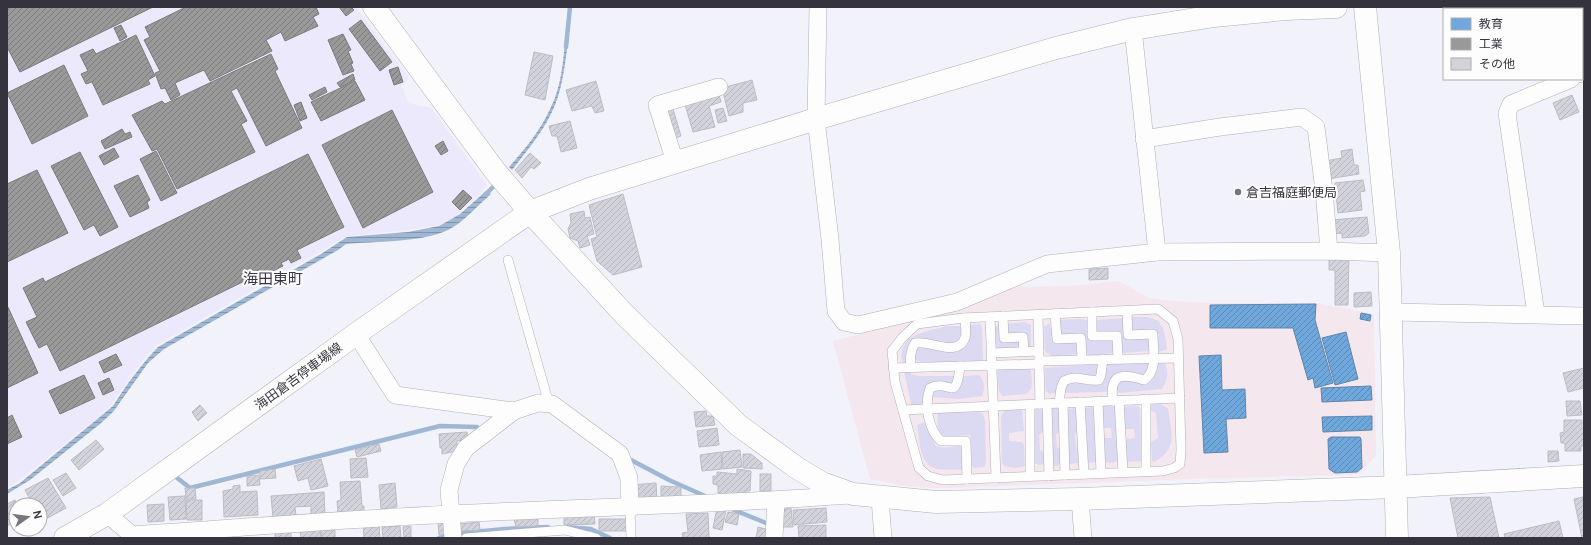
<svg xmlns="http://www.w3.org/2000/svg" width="1591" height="545" viewBox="0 0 1591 545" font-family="Manrope,'Noto Sans JP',sans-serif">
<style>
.built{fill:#ebe9fb}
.education{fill:#f5e7ee}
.green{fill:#dcd9f2}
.water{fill:url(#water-rules)}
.schools{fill:url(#schools-hatch);stroke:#5e85ac}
.industry{fill:url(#industry-hatch);stroke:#7b7a7d}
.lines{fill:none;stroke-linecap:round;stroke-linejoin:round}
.stream{stroke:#9fb7d2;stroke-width:4.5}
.building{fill:url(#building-hatch);stroke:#bcbcc4}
.lane-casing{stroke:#b0afb7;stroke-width:10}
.street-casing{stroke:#b0afb7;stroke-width:18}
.secondary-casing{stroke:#b0afb7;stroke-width:23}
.lane{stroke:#fdfdfe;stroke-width:9}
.street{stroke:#fdfdfe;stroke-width:17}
.secondary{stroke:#fdfdfe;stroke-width:22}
.poi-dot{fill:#77767f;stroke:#fdfdfd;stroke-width:1.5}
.labels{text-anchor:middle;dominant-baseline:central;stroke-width:4;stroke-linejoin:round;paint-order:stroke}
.poi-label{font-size:13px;fill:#35333d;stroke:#fdfdfd;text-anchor:start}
.street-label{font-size:13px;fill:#35333d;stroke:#fdfdfd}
.quarter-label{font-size:15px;fill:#373447;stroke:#fdfdfd}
</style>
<defs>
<pattern id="water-rules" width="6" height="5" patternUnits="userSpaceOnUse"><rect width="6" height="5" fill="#9fb7d2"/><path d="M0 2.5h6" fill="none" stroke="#8295ac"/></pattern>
<pattern id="schools-hatch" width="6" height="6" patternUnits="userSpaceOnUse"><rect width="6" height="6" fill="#6fa8dc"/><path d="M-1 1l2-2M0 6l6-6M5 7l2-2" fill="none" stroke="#5c89b4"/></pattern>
<pattern id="industry-hatch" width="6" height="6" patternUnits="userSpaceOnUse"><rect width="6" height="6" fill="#999"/><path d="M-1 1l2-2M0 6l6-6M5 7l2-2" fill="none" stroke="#7e7d7e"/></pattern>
<pattern id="building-hatch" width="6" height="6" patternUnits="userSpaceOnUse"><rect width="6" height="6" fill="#d3d3db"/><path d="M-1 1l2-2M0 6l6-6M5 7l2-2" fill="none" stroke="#b6b6bd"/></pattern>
</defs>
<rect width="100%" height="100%" fill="#f2f2fa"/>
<polygon class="built" points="7,7 356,7 409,78 402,86 409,103 432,108 460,148 487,185 480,194 458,214 439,225 406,230 347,236 157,345 142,361 111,405 102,414 18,481 7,488"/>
<polygon class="education" points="1119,281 1149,298 1171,301 1206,303 1317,303 1374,314 1376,455 1361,473 1352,475 1190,479 953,488 928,488 898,485 870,479 833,341 973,305 1017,285 1028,287 1071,286"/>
<g class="green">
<path d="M1132,317C1160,315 1164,322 1167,349L1166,350L1158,352L1156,331L1131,330Z"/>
<polygon points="1122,318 1126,337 1148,337 1151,339 1150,351 1123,353 1121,351 1119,334 1095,333 1096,320"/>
<polygon points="1083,319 1088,321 1089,339 1090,341 1112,339 1115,341 1114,353 1087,356 1084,335 1060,336 1060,320"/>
<polygon points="1025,322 1031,325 1031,347 1026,346 1008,336 1007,324"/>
<polygon points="1050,323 1053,342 1078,341 1078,354 1053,356 1045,352 1044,327"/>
<polygon points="970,325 980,324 982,327 983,359 981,361 928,363 913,360 917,347 954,351"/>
<path d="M947,326H960C964,333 960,340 954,344L909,345L906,354L907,362L903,365C895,334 925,332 947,326Z"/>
<polygon points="996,326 1001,326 1002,338 1020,339 1020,347 998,349 996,346 995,329"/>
<path d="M1160,361H1163C1170,370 1168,380 1162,389L1119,393C1114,388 1118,383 1121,378L1144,383Z"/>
<path d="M1148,362L1150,363L1145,376C1121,370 1117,367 1107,392L1063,393L1068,383L1075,381L1087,385L1100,384L1103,381L1106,365L1109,363Z"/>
<path d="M1097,364L1099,367L1097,377C1090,377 1084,373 1077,373C1073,373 1068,375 1064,376L1058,392L1050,394L1046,391L1045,368Z"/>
<path d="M1029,368L1031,370C1031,379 1035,389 1026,394L1002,396L999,391L997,371L1000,369Z"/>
<polygon points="908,370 911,374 918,376 956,376 955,384 934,385 921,406 912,408 904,371"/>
<path d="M979,375C985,381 985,389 982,396L959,399L931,397L932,388L949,390L964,376Z"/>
<path d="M1154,404H1161L1168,409C1171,432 1179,449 1154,462L1152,461L1151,442L1158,438L1156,413L1150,410L1151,405Z"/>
<polygon points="1135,405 1140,408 1142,458 1142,461 1128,462 1126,461 1126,441 1127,439 1135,438 1134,429 1126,429 1125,427 1123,409 1125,407"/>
<polygon points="1103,406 1116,406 1119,460 1112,463 1104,462 1104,438 1112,438 1111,428 1103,428 1102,408"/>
<polygon points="1092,407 1094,411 1097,462 1088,463 1085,408"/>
<polygon points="1039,408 1041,409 1043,411 1044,431 1039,435 1040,450 1044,453 1044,464 1039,465 1034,463 1034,411"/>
<polygon points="1050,408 1059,408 1061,432 1056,434 1057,448 1061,449 1062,464 1060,465 1054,466 1052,463"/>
<polygon points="1075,408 1077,409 1078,433 1075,433 1076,448 1079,449 1080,463 1069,464 1067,409"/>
<polygon points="1007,409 1022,409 1024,431 1009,433 1009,441 1022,442 1024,445 1025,466 1015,468 1004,466 1002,462 1001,417 1003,413"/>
<path d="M979,412L983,414L985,421L986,462L984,467L974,468L972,465L971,438L970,435L944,437C936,430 937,423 938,413Z"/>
<path d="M925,422L928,424L935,445C943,450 953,446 961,445L963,446V470C955,469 945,470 937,469C919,465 920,440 917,425Z"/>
</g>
<g class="water">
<path d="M565,42H568C565,63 563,85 555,105C545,130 528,149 512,170L509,167C525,149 541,130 551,107C561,87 563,63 565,42Z"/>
<path d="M486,191L491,194C477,206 464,222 448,230C420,243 377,241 346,244L338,250L164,349L148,363L113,412L100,424L30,480L7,494V490L20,483L113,406C126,385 141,365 158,347L321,254L347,237L408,232L439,226L460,214Z"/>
</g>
<g class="schools">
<polygon points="1316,304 1315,320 1333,383 1315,388 1313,378 1308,380 1293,328 1210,328 1210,305"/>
<polygon points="1361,313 1371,315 1370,321 1360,319"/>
<polygon points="1346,332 1358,379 1335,385 1322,338"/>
<polygon points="1221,355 1222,390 1245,389 1246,418 1226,419 1228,452 1204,453 1199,356"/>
<polygon points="1371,386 1372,400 1322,402 1321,388"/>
<polygon points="1372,416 1372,430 1323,432 1322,417"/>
<polygon points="1331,437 1360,437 1361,439 1362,468 1357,472 1335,473 1329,469 1328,439"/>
</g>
<g class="industry">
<polygon points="7,7 153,7 20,72 7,47"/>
<polygon points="186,7 316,7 319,14 313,17 318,26 285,41 281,32 266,40 272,51 210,81 204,70 175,83 180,95 171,100 165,88 161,89 155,73 160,71 144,40 150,37 145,27"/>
<polygon points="339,7 351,7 354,10 346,16"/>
<polygon points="361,20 392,62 380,71 349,29"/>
<polygon points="121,25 127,37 120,41 114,28"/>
<polygon points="343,34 351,50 348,51 353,63 351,64 354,71 343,75 328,40"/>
<polygon points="136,35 155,76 148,80 150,84 103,105 92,82 86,84 81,74 88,71 80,55 93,49 96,54"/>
<polygon points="271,54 278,69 275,71 302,128 266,146 237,88 231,91 247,121 241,124 255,152 177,189 157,149 152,151 132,115 162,101 165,104"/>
<polygon points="64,65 88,116 32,144 7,93"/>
<polygon points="398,67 403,82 394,85 389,70"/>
<polygon points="353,74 355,80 340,87 337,83"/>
<polygon points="355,81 365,100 321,121 311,102"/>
<polygon points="325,87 327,92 312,100 309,95"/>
<polygon points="301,102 307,118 300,121 294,105"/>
<polygon points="392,110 433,192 363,228 322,145"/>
<polygon points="122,129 125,134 130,132 132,137 105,149 101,141"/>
<polygon points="443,141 448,151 441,155 435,146"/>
<polygon points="114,148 119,157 104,165 99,156"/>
<polygon points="156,151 177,193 161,201 140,159"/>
<polygon points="80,152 118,227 100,236 94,225 84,230 51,166"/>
<polygon points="308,154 344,227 297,250 301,258 291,263 289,259 281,263 283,266 261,277 259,274 60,371 47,344 39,348 26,322 37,317 23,288 43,278 45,282"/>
<polygon points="37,170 68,233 7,262 7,184"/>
<polygon points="138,175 150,200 147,202 149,208 130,217 114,186"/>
<polygon points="463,190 472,198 460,210 452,202"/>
<polygon points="8,307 38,373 7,388 7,308"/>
<polygon points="116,354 122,365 104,373 99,362"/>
<polygon points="84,375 95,398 60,414 49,391"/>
<polygon points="109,378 114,390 103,395 98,383"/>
<polygon points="12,415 22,437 7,444 7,418"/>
</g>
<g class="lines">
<g class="stream">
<polyline points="566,47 570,7"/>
<polyline points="485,195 498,182"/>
<polyline points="631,460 669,480 705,496"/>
<polyline points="176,477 190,488 440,426 477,427"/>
<polyline points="729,508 766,523"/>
<polyline points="566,527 591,529 610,538"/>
<polyline points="462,533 505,529 548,527"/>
<polyline points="439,538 448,536"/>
</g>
</g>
<g class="building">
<polygon points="534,52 553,56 545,100 525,95"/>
<polygon points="752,80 757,100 743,103 743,112 729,116 722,88"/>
<polygon points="596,81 604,111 595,113 592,106 572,111 566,90"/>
<polygon points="718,91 721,102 709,106 715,127 693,132 684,101"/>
<polygon points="1572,95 1579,112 1560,120 1553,103"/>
<polygon points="723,108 727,121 718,123 715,110"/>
<polygon points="673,109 681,136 667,141 660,113"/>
<polygon points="570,121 577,148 561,152 557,136 552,136 549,126"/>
<polygon points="1352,149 1354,165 1358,165 1359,174 1328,179 1325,161 1342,158 1341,151"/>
<polygon points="530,153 541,163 534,169 531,167 522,178 515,170"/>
<polygon points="1363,180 1365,191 1360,192 1362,210 1338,213 1335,183"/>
<polygon points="623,194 642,267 613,275 597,261 591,239 597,237 589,205"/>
<polygon points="584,211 585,218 590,217 594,234 587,236 590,245 580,248 578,241 570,238 568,229 571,223 570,214"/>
<polygon points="1367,217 1369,233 1365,236 1342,238 1342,233 1333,234 1331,220"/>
<polygon points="1349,257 1348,305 1335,305 1335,270 1329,270 1329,259"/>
<polygon points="1108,268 1108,279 1089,280 1089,269"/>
<polygon points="1371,292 1372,306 1354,307 1354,293"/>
<polygon points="1584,368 1584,388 1568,392 1563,373"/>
<polygon points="1566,401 1580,401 1582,415 1567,416"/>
<polygon points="200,405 207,413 198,421 192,412"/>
<polygon points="706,411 707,416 713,416 715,425 696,427 694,412"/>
<polygon points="1564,420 1582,420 1582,428 1584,428 1584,446 1581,446 1581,451 1565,451 1565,443 1561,443 1560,433 1564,432"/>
<polygon points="717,428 719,445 699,447 697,431"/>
<polygon points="467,432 468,439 457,441 457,451 442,454 442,448 440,448 439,434"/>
<polygon points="96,440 104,449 79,470 71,460"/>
<polygon points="379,444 381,451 357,457 355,450"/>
<polygon points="740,450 742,467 723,469 722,452"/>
<polygon points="1548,451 1558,451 1559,461 1548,462"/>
<polygon points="721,452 722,469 702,471 700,455"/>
<polygon points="743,454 751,454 762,463 762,469 743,468"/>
<polygon points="366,458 368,477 351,478 350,459"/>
<polygon points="321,459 328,486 311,490 308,478 298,481 294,466"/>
<polygon points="275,469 276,478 260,479 260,471"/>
<polygon points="737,469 751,471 750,491 745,491 745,495 718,493 718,485 713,484 713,476 717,476 717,472 737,474"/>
<polygon points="66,473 76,488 63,496 53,480"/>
<rect x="760" y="474" width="11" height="17"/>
<polygon points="259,475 260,485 247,486 247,476"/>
<polygon points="48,478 66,508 42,521 40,517 40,505 33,505 25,490"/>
<polygon points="360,481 362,506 364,506 364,511 338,513 337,501 341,500 340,482"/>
<polygon points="395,483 397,507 381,509 379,485"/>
<polygon points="656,483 657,499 633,500 632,485"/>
<polygon points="240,485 240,492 257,491 258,515 224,517 223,491 233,489 233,486"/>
<polygon points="661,486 681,487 681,499 661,499"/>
<polygon points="185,488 195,488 196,499 186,499"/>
<polygon points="324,492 325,515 311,516 311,506 295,507 296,516 273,518 271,496"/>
<polygon points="185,496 186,519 170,520 168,497"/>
<polygon points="1490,497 1499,538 1458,538 1450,498"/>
<polygon points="1583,497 1584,538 1582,538 1574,499"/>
<polygon points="15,500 18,505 16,505 16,521 7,526 7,504"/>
<polygon points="186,500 202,500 202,520 187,520"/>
<polygon points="164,504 164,521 148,522 147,505"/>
<polygon points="717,508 726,510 722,530 713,528"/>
<polygon points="791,508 793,527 783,527 782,513 785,509"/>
<polygon points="826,508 827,522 794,525 793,510"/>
<polygon points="728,512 739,514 737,525 725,522"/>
<polygon points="708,513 709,537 713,538 683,538 682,533 688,532 686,514"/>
<polygon points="594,514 595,524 564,525 564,516"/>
<polygon points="538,517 538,526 516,527 514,519"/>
<polygon points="599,519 628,519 627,531 599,531"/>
<polygon points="1559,521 1563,538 1505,538 1504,534"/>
<polygon points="447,522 448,534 439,535 438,523"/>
<polygon points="479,522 480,530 460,531 460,524"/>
<polygon points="379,524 380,538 364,538 363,525"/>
<polygon points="826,525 826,538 799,538 798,526"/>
<polygon points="400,526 401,538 383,538 382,527"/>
<polygon points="411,526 411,537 404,537 403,527"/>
<polygon points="758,527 769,530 768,538 756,538"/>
<polygon points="320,530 321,538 301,538 300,532"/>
<polygon points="321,530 335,530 335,538 322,538"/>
<rect x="275" y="532" width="16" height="6"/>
</g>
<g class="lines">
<defs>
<g id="lane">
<polyline points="508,260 549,404"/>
<polygon points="1158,309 1173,321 1178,339 1181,450 1180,464 1174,468 1163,471 943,480 928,476 919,468 895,382 892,351 902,338 917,324 963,318"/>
<polyline points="1092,312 1092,336 1117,336 1118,359"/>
<polyline points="1038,314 1040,404"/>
<polyline points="1055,314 1057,339 1081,338 1082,360"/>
<polyline points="1003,316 1004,338 1023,337 1024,351"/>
<polyline points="990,317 996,478"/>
<polyline points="992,353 1039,351"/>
<polyline points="1039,361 1178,358"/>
<path d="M960,366C956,405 949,378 930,388C924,405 928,429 941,441H966L967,479"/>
<path d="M911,367C910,358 910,351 915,343C931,340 957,358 965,338C967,333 965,324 965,318"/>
<polyline points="893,368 1039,364"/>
<polyline points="1146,399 1146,471"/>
<polyline points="1119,400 1123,472"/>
<polyline points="1098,401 1101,473"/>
<path d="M1113,401C1109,373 1122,373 1144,380C1158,372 1153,348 1153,334L1128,335L1127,311"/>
<polyline points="1080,402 1084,474"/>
<path d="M1059,403L1061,388L1064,381C1077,374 1085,382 1099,380L1101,375L1103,359"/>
<polyline points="1063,403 1065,475"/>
<polyline points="1047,404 1049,476"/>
<polyline points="1030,405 1030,476"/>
<polyline points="903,410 1180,398"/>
<polyline points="630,508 631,538"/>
<polyline points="466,538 565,530 596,538"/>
</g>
<g id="street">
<polyline points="818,7 816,119 830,239 836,311 844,322 858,325 957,302 1047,264 1157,252 1329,251 1389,253"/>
<polyline points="1133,29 1157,252"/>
<polyline points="1582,74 1584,73"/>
<polyline points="1144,139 1220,127 1302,117 1316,127 1324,190 1329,251"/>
<polyline points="675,162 657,105 719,87"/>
<polyline points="1391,312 1584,316"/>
<polyline points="1536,314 1507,113 1511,104 1571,79"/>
<polyline points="356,334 395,395 514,411"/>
<polyline points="880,498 883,538"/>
<polyline points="1080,499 1083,538"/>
<path d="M107,514L132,535C239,528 346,519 453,514C585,507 717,505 849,495"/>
<polyline points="453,538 449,490 456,464 466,448 514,411 538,403 552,404 620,454 629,478 630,508"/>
<polyline points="774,538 776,500"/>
</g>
<g id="secondary">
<polyline points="374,7 495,171 530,212 625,315 738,425 797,468 822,483 853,494 936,502 1080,499 1396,487 1584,476"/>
<polyline points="1365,7 1389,253 1397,538"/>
<polyline points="65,538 107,514 356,334 530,212 589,189 816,119 1056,48 1133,29 1214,16 1286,9 1336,7"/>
</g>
</defs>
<use href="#lane" class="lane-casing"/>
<use href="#street" class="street-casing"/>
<use href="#secondary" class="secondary-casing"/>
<use href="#lane" class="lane"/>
<use href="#street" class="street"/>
<use href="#secondary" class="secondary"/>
</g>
<circle class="poi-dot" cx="1238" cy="192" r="4"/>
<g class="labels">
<g class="poi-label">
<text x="1246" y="192">倉吉福庭郵便局</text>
</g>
<g class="street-label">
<text transform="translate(298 376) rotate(-36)">海田倉吉停車場線</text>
</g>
<g class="quarter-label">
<text x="273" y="278">海田東町</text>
</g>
</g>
<rect width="1591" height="545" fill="none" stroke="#35333d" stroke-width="16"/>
<rect x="1443" y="8" width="140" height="72" fill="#fdfdfd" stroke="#adacb0"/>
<rect x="1451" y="18" width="20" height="12" fill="#6fa8dc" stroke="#adacb0"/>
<text x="1479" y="28" font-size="12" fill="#35333d">教育</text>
<rect x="1451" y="38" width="20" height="12" fill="#999999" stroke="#adacb0"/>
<text x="1479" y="48" font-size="12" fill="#35333d">工業</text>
<rect x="1451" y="58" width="20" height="12" fill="#d3d3db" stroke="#adacb0"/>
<text x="1479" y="68" font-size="12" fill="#35333d">その他</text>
<g transform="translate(28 517) rotate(76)"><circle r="19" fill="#fdfdfd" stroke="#adacb0"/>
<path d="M0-3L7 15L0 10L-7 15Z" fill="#77767f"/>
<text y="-6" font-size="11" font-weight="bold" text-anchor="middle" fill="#35333d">N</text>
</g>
</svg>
